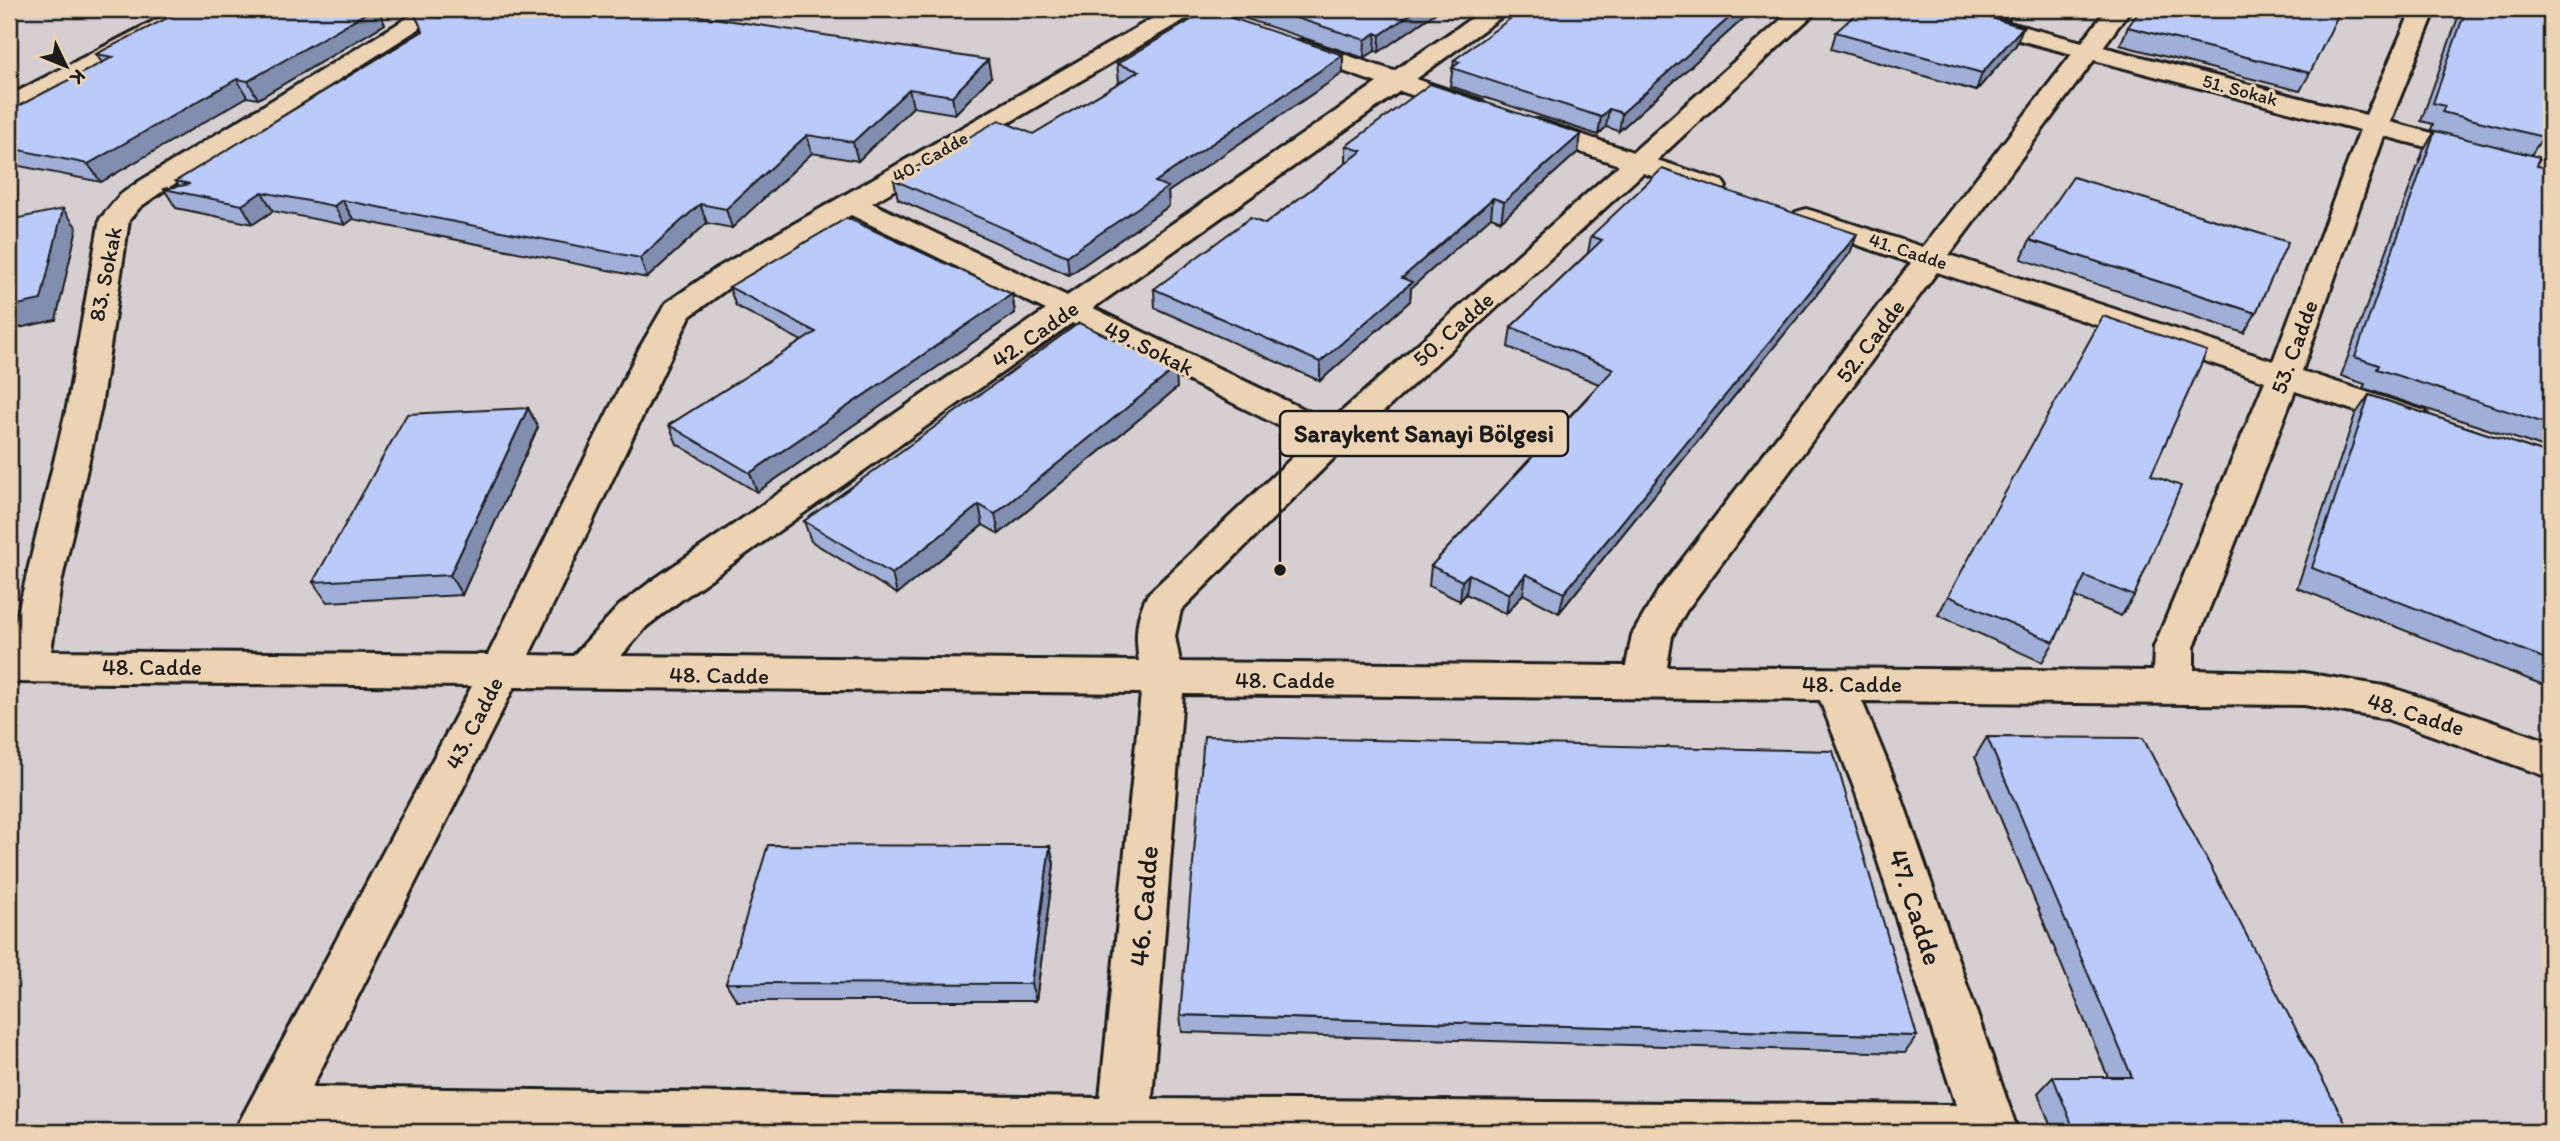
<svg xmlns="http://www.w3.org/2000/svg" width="2560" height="1141" viewBox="0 0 2560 1141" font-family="Itim,sans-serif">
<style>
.built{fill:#d5cfd2}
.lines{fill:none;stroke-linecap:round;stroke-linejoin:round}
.minor-casing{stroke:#1c1c1c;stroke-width:6}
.minor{fill:#ebd3b3;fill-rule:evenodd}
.wall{fill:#a0afd8;stroke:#1c1c1c;stroke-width:2}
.shaded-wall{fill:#828eb0;stroke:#1c1c1c;stroke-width:2}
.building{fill:#bacbfb;stroke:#1c1c1c;stroke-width:2}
.labels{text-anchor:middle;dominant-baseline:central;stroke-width:6;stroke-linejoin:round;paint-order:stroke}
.far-street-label{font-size:19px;fill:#1c1c1c;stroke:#ebd3b3}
.street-label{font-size:23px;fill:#1c1c1c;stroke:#ebd3b3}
.near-street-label{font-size:28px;fill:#1c1c1c;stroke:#ebd3b3}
.leader{fill:none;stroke:#1c1c1c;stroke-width:2.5}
.callout-dot{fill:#1c1c1c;stroke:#ebd3b3;stroke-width:2.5}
.callout{fill:#ebd3b3;stroke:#1c1c1c;stroke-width:2.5}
.callout-label{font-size:24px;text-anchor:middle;font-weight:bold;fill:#1c1c1c}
</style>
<rect width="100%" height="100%" fill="#e1d1c1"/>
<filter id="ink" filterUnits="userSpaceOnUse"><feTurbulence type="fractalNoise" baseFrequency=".0143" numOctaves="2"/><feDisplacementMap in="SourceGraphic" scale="14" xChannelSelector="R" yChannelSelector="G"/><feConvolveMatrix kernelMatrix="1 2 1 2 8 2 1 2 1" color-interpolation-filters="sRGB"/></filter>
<g filter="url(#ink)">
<rect class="built" x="9" y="9" width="2542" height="1123"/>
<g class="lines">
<defs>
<g id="minor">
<polygon points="177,9 206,9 202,14 9,114 9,96"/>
<path d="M422,9H450L160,193L140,207L129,220L101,407L61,583L51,651L488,655L639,349L666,303L717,268L1169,9H1198L1194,14L872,203L1067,296L1377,83L1286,51L1283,46L1286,41H1304L1394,71L1485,9H1512L1416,79L1482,101L1486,107L1482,113H1464L1400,91L1093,308L1330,422L1619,165L1521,132L1517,126L1521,120H1539L1633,152L1793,9H1819L1657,160L1722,181L1726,187L1722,193L1712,195L1702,193L1643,173L1346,446L1181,610L1175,636L1180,662L1626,666L1632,635L1658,591L1911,263L1796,224L1791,218L1796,212L1806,209L1816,212L1923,247L2072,54L1921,14L1917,9H1956L2082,42L2107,9H2131L2103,47L2366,115L2412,9H2436L2390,122L2551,164V180L2384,136L2302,371L2425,411L2430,419L2425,427L2413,430L2295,391L2194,647V670L2304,673L2390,687L2551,742V778L2387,719L2304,705L1862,701L1900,793L2018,1132H234L472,686L9,682V650L67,407L100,219L120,195L140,181ZM2094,60L2360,130L2273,361L1949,255ZM851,215L1046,310L653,580L619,606L573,656L529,655L690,316L739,280ZM1937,272L2265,381L2154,647L2153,671L1667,667L1672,636L1686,611ZM1072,323L1310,441L1148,594C1136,616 1135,637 1139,661L621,656L647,626L681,600ZM514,687L1141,693L1100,1098L312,1087ZM1183,694L1820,700L1856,793L1956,1105L1152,1099Z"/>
</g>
</defs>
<use href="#minor" class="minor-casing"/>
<use href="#minor" class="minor"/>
</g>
<g class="wall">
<polygon points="1232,9 1441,9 1379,52 1375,51 1364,58 1232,14"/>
<polygon points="1544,9 1754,9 1619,131 1606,127 1598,135 1450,86 1454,60 1532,17"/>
<polygon points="1965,9 2019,9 2009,20"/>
<polygon points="2461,9 2551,9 2543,137 2531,155 2537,166 2551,169 2551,450 2363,388 2365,384 2341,376 2424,149 2435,131 2431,130 2433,124 2421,121"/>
<polygon points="414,13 445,18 991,77 955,114 913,107 858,161 812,153 732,228 707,223 647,278 353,219 345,225 273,211 253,224 176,208 164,189 179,186 176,181 423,31"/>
<polygon points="385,24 258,99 247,97 101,182 9,164 9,111 102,63 96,54"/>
<polygon points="2023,27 2016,45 1976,91 1831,49 1836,32"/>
<polygon points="2128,27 2310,73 2300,91 2120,45"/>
<polygon points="1343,55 1343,73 1168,192 1169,206 1069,275 898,199 894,180 1033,134 1120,82 1119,81 1117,64"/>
<polygon points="1581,134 1578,152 1501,221 1491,217 1411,288 1410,301 1320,381 1155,308 1154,289 1265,224 1346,163 1346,146"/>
<polygon points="1857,234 1850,253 1559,613 1523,594 1506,614 1466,594 1460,601 1429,586 1431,566 1599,384 1508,347 1511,327 1588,253 1591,236"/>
<polygon points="2030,240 2256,313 2244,333 2021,259"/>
<polygon points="729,287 1012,294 1015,313 757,492 677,444 669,425 802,341 736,306"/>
<polygon points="1177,388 999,534 983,525 897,594 811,541 804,521"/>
<polygon points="2369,395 2551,455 2551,688 2297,588 2355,415"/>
<polygon points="528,408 538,427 462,595 327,602 313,582"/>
<polygon points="2151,475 2134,596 2121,616 2075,597 2054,642 2042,662 1938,615 1948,596"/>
<polygon points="1987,737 2350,1132 2053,1132 2038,1093 2053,1077 2108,1077 1975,757"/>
<polygon points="1050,846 1054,864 1036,1001 737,1001 726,983"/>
<polygon points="1180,1015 1917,1036 1905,1053 1182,1032"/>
</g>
<g class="shaded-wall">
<polygon points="373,9 378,9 385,24 258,99 248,81"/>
<polygon points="1418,9 1441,9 1379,52 1380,35"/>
<polygon points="1739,9 1754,9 1619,131 1622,113"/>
<polygon points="2013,9 2019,9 2009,20"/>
<polygon points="2023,27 2016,45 1976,91 1982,73"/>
<polygon points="1376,33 1375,51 1364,58 1365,40"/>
<polygon points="1343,55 1343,73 1168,192 1169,206 1069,275 1067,256 1155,182"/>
<polygon points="988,60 991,77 955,114 952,96"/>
<polygon points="237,79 247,97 101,182 88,164"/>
<polygon points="909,89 913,107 858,161 853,142"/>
<polygon points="1609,109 1606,127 1598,135 1601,117"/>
<polygon points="1581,134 1578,152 1501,221 1504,202"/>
<polygon points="807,135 812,153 732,228 726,209"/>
<polygon points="262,192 273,211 253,224 242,205"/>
<polygon points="1493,198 1491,217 1411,288 1410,301 1320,381 1320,362 1402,278"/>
<polygon points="342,200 353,219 345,225 334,206"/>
<polygon points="700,204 707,223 647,278 640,258"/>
<polygon points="63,209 77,228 56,320 9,330 9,307"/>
<polygon points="1857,234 1850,253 1559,613 1564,593"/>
<polygon points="1012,294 1015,313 757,492 750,473"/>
<polygon points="1176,368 1177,388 999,534 995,514"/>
<polygon points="528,408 538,427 462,595 450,575"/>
<polygon points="979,505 983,525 897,594 892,574"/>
<polygon points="1469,574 1466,594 1460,601 1462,581"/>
<polygon points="1526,574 1523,594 1506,614 1509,594"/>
<polygon points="1050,846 1054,864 1036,1001 1031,984"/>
</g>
<g class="building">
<polygon points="185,9 373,9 248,81 237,79 88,164 9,148 9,111 113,57 96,54"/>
<polygon points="459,9 654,9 988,60 952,96 909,89 853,142 807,135 726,209 700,204 640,258 342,200 334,206 262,192 242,205 164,189 190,184 176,181 423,31 414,13 445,18"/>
<polygon points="1268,9 1418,9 1380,35 1376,33 1365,40"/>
<polygon points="1544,9 1739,9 1622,113 1609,109 1601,117 1452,68 1460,62 1454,60 1518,13 1532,17"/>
<polygon points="1861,9 1959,9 2023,27 1982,73 1836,32"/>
<polygon points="2141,9 2341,9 2310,73 2128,27"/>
<polygon points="2466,9 2551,9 2551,104 2543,137 2442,112 2445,106 2433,103"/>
<polygon points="1208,10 1343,55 1155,182 1168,187 1067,256 894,180 999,120 1033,134 1139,71 1117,64"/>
<polygon points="1430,84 1581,134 1504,202 1493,198 1402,278 1412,282 1320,362 1154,289 1250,218 1265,224 1362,151 1346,146"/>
<polygon points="2435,131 2539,157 2537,166 2551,169 2551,425 2377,369 2379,365 2355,357"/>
<polygon points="1662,169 1857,234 1564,593 1526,574 1509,594 1469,574 1462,581 1431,566 1614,369 1511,327 1602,240 1591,236"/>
<polygon points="2073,177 2288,242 2256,313 2030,240"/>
<polygon points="63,209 41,300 9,307 9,220"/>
<polygon points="847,218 1012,294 750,473 669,425 816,332 729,287"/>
<polygon points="2103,316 2207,351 2151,475 2181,486 2134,596 2085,576 2054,642 1948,596"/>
<polygon points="1079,323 1176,368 995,514 979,505 892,574 804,521"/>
<polygon points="2369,395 2551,455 2551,661 2312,568"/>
<polygon points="528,408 450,575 313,582 407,414"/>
<polygon points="1204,736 1833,751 1917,1036 1180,1015"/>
<polygon points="1987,737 2143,738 2350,1132 2075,1132 2053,1077 2132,1077"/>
<polygon points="768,845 1050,846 1031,984 726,983"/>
</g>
</g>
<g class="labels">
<g class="far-street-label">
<text transform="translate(2240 90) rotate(15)">51. Sokak</text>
<text transform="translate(930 157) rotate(-30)">40. Cadde</text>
<text transform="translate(1908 251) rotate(18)">41. Cadde</text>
</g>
<g class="street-label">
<text transform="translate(105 274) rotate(-79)">83. Sokak</text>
<text transform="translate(1453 329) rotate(-42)">50. Cadde</text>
<text transform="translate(1035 334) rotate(-35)">42. Cadde</text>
<text transform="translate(1870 341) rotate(-53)">52. Cadde</text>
<text transform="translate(2294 347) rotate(-70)">53. Cadde</text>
<text transform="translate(1149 348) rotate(26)">49. Sokak</text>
<text x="152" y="667">48. Cadde</text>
<text transform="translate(719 675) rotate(1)">48. Cadde</text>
<text x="1285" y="680">48. Cadde</text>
<text x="1852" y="684">48. Cadde</text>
<text transform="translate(2416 714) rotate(17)">48. Cadde</text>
<text transform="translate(474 723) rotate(-63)">43. Cadde</text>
</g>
<g class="near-street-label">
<text transform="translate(1143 906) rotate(-85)">46. Cadde</text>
<text transform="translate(1916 907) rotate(72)">47. Cadde</text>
</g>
</g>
<path class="leader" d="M1280 570L1280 433"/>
<circle class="callout-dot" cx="1280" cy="570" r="7"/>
<rect class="callout" x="1280" y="411" width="288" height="45" rx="7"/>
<g class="callout-label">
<text x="1424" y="442">Saraykent Sanayi Bölgesi</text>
</g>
<rect width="2560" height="1141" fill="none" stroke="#ebd3b3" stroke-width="35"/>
<rect x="18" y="18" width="2525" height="1106" fill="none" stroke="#1c1c1c" stroke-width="2.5" filter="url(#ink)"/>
<g transform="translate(66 66) rotate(133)" stroke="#ebd3b3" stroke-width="5" paint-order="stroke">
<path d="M0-5L12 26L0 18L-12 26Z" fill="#1c1c1c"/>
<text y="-10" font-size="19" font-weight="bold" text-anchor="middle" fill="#1c1c1c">K</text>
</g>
</svg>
